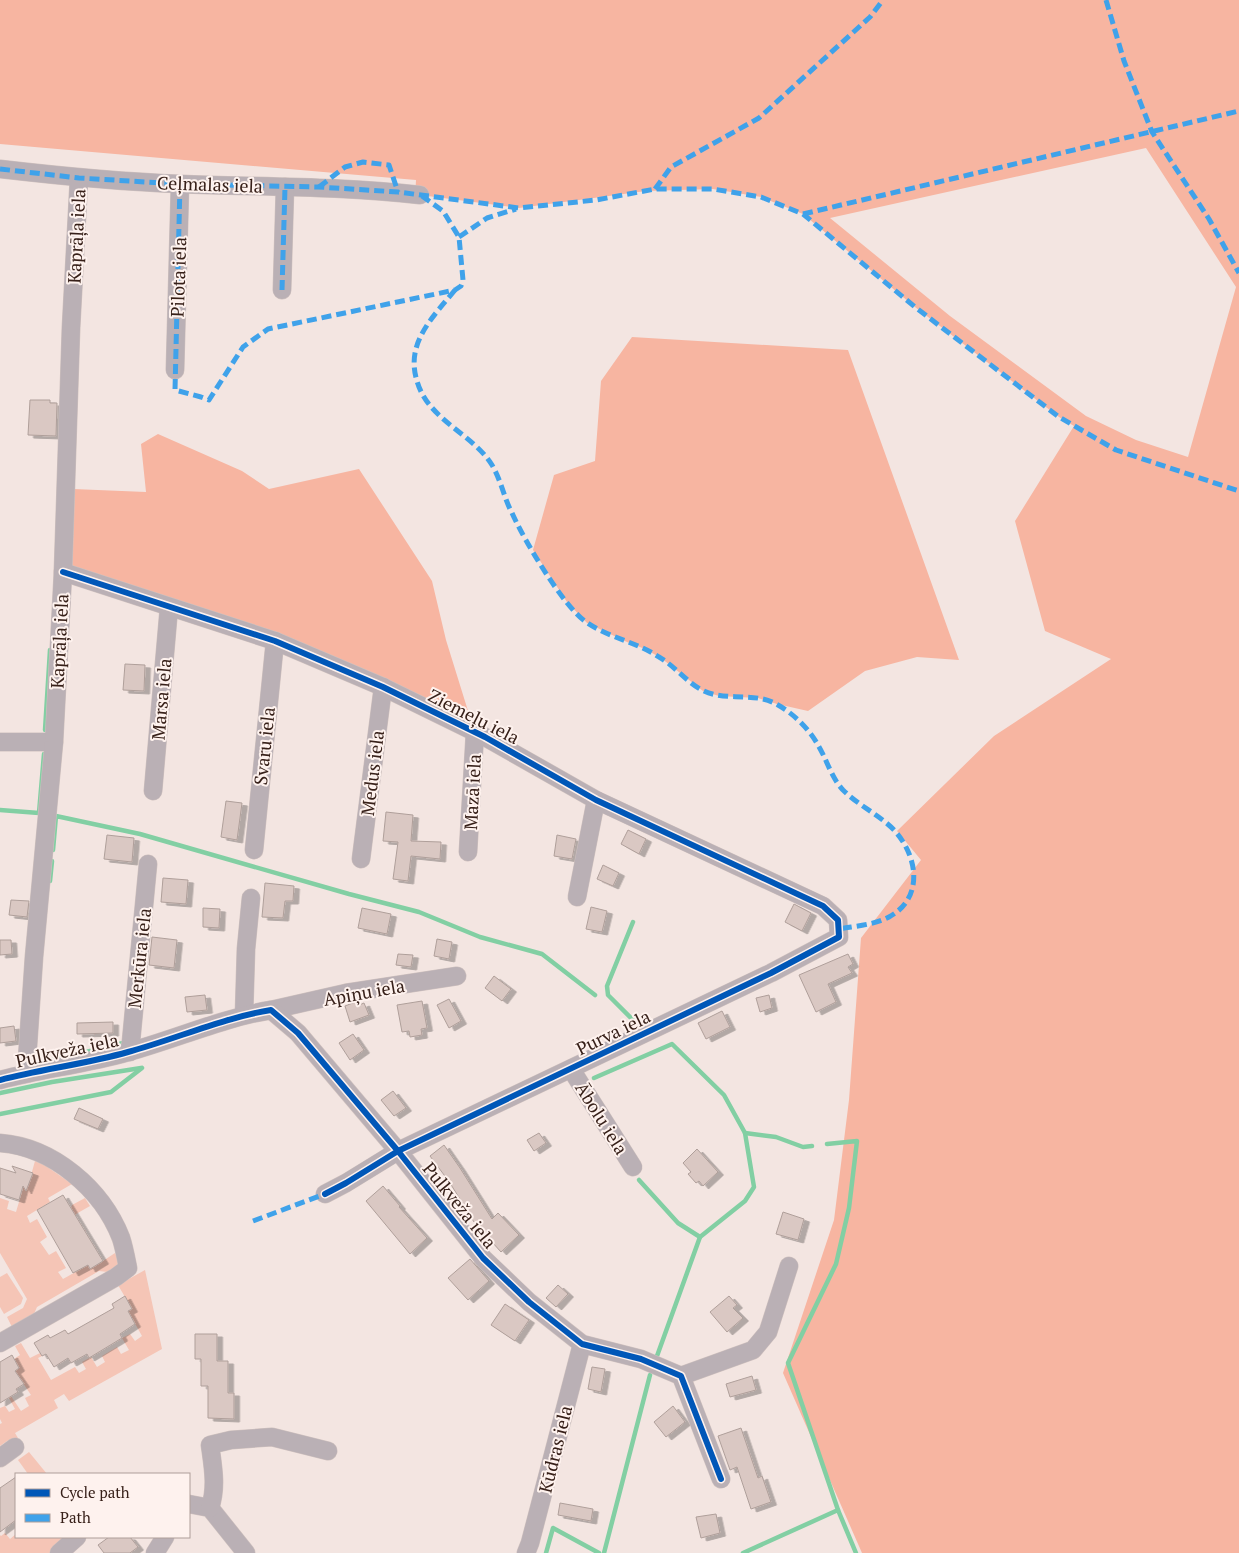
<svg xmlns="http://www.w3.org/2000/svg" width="1239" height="1553" viewBox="0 0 1239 1553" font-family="'PT Serif',serif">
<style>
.green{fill:#f5c5b6}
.forest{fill:#f7b5a1;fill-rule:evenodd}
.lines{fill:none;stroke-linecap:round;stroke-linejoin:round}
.stream{stroke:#82cfa3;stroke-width:4.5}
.building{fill:#dac8c3;stroke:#af9f9a;filter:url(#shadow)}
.street-casing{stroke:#d0c2bf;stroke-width:19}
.street{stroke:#bab0b5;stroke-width:18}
.quiet{stroke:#3fa2ea;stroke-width:5;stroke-dasharray:10 5;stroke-linecap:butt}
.cycleway-casing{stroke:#fef2ee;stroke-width:9}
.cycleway{stroke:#0057b8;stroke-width:6}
.labels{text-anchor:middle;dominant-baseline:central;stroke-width:4;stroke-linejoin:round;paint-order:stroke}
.street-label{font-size:18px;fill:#372019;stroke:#fef2ee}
</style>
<defs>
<filter id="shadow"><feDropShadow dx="5.5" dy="3" stdDeviation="0" flood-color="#0004"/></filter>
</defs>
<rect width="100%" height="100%" fill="#f3e5e1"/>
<g class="green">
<polygon points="35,1161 46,1166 72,1184 48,1198 50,1202 27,1216 30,1223 37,1219 47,1237 40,1242 49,1255 56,1251 66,1268 58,1272 63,1279 88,1265 103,1261 115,1253 120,1263 108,1272 99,1271 37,1307 33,1316 12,1327 7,1317 23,1308 27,1299 0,1253 0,1198 9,1201 7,1209 16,1212 24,1185 28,1186"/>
<polygon points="85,1198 90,1206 76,1214 76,1216 69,1220 65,1213 71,1208 72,1205"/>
<polygon points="145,1270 162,1349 69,1401 64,1394 54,1400 58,1408 15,1433 18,1438 7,1441 0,1446 0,1424 2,1423 0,1419 0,1408 5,1406 9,1412 15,1409 9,1398 11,1396 21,1411 29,1406 25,1398 31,1395 15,1371 19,1368 14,1359 20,1355 15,1346 21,1343 30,1358 40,1353 42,1356 38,1358 51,1380 75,1367 79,1373 86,1369 82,1362 91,1357 97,1367 105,1362 102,1356 117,1347 121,1354 129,1350 122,1338 130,1334 135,1341 142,1336 128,1311 132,1309 118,1285"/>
<polygon points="7,1273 23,1298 21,1304 4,1314 0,1307 0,1277"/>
<polygon points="29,1452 47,1474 28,1474 18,1460"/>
<polygon points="5,1533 10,1539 16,1534 16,1537 72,1537 54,1553 0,1553 0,1535 1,1536"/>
</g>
<g class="forest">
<path d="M0,0H1239V1553H862L783,1373L834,1220L849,1100L861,938L921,860L897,831L994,736L1111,659L1045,631L1015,521L1074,426L1059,417L915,307L803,214L761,197L713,189L646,191L519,208L420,195L415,198L416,180L0,144ZM1146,148L1236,287L1188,457L1136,440L1086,416L950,316L830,218Z"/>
<polygon points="632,337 848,350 959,660 917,657 865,671 808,711 777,704 758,698 719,696 703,691 661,658 645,649 627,642 587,623 567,602 533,550 554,475 595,461 601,381"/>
<polygon points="158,434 242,471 269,489 359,469 432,581 446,640 473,727 286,636 70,566 73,489 146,492 141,444"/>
</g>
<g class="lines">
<g class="stream">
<polyline points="45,730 50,650"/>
<polyline points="0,810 39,813 44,754"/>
<polyline points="53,850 56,816 140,834 349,894 419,912 480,937 542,954 595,995"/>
<polyline points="50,881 52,861"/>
<polyline points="633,922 607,986 608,995 641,1028"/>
<polyline points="49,1061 123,1043"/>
<polyline points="594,1078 672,1044 724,1095 745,1133 754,1187 745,1201 700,1237 657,1356"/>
<polyline points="0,1093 52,1082 141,1068"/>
<polyline points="0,1114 111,1092 142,1068"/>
<polyline points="745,1133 776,1137 803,1147 812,1146"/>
<polyline points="639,1180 678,1223 700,1237"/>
<polyline points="838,1510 856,1553"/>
<polyline points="546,1553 553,1528 599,1553"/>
<polyline points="604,1553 650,1375"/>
<polyline points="743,1553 838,1510 788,1363 836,1264 849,1208 857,1141 827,1144"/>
</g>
</g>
<g class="building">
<polygon points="30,400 50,400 50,403 57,403 56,436 28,435"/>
<polygon points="125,664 145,665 144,691 123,690"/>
<polygon points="226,801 242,803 237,840 221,837"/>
<polygon points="386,812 413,815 411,841 441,842 440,859 411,856 408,881 393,879 398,842 383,841"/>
<polygon points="628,830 646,839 639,854 621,844"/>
<polygon points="107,835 134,838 132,862 104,859"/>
<polygon points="557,835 576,839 572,859 554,856"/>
<polygon points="603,865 619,873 613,886 597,879"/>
<polygon points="163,878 188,880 186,904 161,902"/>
<polygon points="265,883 294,886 293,901 285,901 283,918 262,917"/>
<polygon points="11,900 29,901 27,917 9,915"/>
<polygon points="794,904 811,913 802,931 785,922"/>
<polygon points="591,907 607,911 602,932 586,929"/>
<polygon points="203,908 220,909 219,928 203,927"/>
<polygon points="362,908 391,914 387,934 358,928"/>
<polygon points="152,937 177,940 174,968 149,965"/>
<polygon points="437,939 452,942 449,959 434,956"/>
<polygon points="0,940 11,940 12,954 0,955"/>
<polygon points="398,954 413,955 411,967 396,965"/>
<polygon points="848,954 853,964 848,967 852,973 828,984 836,1002 816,1012 799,975"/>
<polygon points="494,976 511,989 502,1001 485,988"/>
<polygon points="205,995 207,1010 187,1012 185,997"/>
<polygon points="769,995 772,1008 760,1012 756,998"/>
<polygon points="449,999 461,1021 449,1028 437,1005"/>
<polygon points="422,1001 427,1028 421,1029 422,1035 410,1037 409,1031 402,1032 397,1005"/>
<polygon points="355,1002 358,1002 359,1005 364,1003 369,1015 350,1022 345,1006"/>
<polygon points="722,1011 730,1027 706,1039 698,1023"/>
<polygon points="113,1022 113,1033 77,1034 77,1023"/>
<polygon points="14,1026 16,1041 0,1043 0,1028"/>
<polygon points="353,1034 364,1050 350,1060 339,1043"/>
<polygon points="393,1091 406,1108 394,1116 381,1100"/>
<polygon points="79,1108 103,1119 98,1129 74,1119"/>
<polygon points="539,1133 546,1143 534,1151 527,1140"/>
<polygon points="444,1145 460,1168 492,1219 498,1213 519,1235 501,1252 474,1222 450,1183 430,1156"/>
<polygon points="697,1149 718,1172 703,1186 699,1181 696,1183 688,1174 691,1172 683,1163"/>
<polygon points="12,1166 33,1173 26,1191 23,1186 19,1200 0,1194 0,1168 16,1173"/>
<polygon points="383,1186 400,1206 399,1207 427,1238 410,1254 366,1201"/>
<polygon points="63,1195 103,1261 90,1269 88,1265 73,1273 37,1210"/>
<polygon points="783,1212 804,1219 798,1240 776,1234"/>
<polygon points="470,1259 489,1281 468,1300 448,1278"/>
<polygon points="558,1285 568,1294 556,1307 546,1298"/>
<polygon points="125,1296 132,1309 128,1311 135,1324 120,1334 122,1338 89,1358 87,1354 71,1363 68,1358 54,1367 46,1354 42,1356 34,1343 48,1335 50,1338 65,1330 68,1334 114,1308 112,1304"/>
<polygon points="729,1296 737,1305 733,1308 743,1318 727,1332 710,1312"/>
<polygon points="505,1304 529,1320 515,1341 491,1325"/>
<polygon points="195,1334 217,1334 217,1361 228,1361 228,1393 234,1393 234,1419 208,1418 208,1386 201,1386 201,1359 195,1359"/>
<polygon points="12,1355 19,1368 15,1371 24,1384 16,1389 18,1392 0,1403 0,1362"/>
<polygon points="592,1367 605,1369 601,1392 588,1389"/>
<polygon points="752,1376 756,1390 730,1397 726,1384"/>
<polygon points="673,1406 685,1422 666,1437 654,1422"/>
<polygon points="741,1428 758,1478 762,1476 771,1502 751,1509 737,1467 730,1470 718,1436"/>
<polygon points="16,1477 16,1520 0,1532 0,1488"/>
<polygon points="560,1503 593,1509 591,1521 558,1515"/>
<polygon points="716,1514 720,1533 701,1538 696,1517"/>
<polygon points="109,1537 130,1537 138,1547 130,1553 104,1553 98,1545"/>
</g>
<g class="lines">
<defs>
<g id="street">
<path d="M0,169C60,176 121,182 181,184C261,187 341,186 420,195"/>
<polyline points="282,290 285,187"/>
<polyline points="175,370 180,184"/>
<polyline points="63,572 275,641 383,687 485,737 596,800 823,906 838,920 839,937 771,973 398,1151 346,1183 325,1194"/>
<polyline points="0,742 54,742"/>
<polyline points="153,791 169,607"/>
<polyline points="254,850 275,641"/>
<polyline points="468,852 475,732"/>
<polyline points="361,859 383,687"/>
<polyline points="577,897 596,800"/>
<polyline points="271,1010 346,993 457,976"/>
<polyline points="244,1015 246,949 251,898"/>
<polyline points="130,1052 148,864"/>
<polyline points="571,1069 633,1167"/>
<polyline points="29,1073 27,1060 34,957 54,742 63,572 71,328 79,178"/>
<path d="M0,1080C42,1069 86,1064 128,1052C176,1039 222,1018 271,1010L298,1033L398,1151L483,1258L529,1302L582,1344L641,1359L681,1376L721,1479"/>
<path d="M0,1143C53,1147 102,1189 121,1238C124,1247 126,1258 128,1268L116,1277L0,1343"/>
<polyline points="681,1376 753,1350 768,1332 789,1266"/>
<polyline points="0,1458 15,1447"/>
<polyline points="189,1504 210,1508 246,1553"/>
<path d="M210,1508C217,1487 213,1467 210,1445L231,1440L272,1437L328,1451"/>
<polyline points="59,1553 77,1537"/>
<polyline points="155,1553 165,1537"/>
<polyline points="526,1553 530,1543 582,1344"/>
</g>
</defs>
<use href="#street" class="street-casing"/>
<use href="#street" class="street"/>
<g class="quiet">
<polyline points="1106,0 1124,61 1152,132 1209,219 1239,273"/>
<polyline points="0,169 79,178 180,184 319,187 398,192 519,208 596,200 655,189 713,189 761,197 803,214 915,307 1059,417 1116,450 1239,491"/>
<polyline points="180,184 175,390 201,397 209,400 243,347 268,329 455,290 461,286 463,280 459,237 443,211 422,196"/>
<polyline points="319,187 345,167 363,162 389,165 398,192"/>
<polyline points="655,189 671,167 759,118 870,17 883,0"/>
<polyline points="803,214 1239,111"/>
<polyline points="459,237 487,218 516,209"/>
<polyline points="282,290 285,187"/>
<path d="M455,290C433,317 405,343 417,381C428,420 472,433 492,465C501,480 504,498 512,513C524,540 563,606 586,622C609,638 637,642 659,657C675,666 687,683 704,691C728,702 755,691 778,705C794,714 809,729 818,745C827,760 831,777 843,790C859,806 880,815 895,831C918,857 924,898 889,917C874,925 855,926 839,929"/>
<polyline points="253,1221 325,1194"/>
</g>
<defs>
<g id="cycleway">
<polyline points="63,572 275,641 383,687 485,737 596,800 823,906 838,920 839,937 771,973 398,1151 346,1183 325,1194"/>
<path d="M0,1080C42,1069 86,1064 128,1052C176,1039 222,1018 271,1010L298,1033L398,1151L483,1258L529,1302L582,1344L641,1359L681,1376L721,1479"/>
</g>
</defs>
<use href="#cycleway" class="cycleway-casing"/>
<use href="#cycleway" class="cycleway"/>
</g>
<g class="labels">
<g class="street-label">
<text transform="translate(210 184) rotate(2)">Ceļmalas iela</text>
<text transform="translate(76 236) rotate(-87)">Kaprāļa iela</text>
<text transform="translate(178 277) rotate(-88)">Pilota iela</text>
<text transform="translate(59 641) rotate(-87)">Kaprāļa iela</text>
<text transform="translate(161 699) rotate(-85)">Marsa iela</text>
<text transform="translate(474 716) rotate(27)">Ziemeļu iela</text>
<text transform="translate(264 746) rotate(-84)">Svaru iela</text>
<text transform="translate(372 773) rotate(-83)">Medus iela</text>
<text transform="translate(472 792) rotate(-87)">Mazā iela</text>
<text transform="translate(139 958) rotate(-84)">Merkūra iela</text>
<text transform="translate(364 992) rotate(-10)">Apiņu iela</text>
<text transform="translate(613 1032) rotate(-26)">Purva iela</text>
<text transform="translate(67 1050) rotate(-12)">Pulkveža iela</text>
<text transform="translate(602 1118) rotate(58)">Ābolu iela</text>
<text transform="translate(460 1205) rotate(51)">Pulkveža iela</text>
<text transform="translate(555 1449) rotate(-76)">Kūdras iela</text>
</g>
</g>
<rect x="15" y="1473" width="175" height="65" fill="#fef2ee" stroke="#ae9e99"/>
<rect x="25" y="1489" width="25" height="8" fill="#0057b8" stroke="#ae9e99"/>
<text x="60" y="1498" font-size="15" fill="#372019">Cycle path</text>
<rect x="25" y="1514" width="25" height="8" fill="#3fa2ea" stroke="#ae9e99"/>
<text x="60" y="1523" font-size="15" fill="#372019">Path</text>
</svg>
